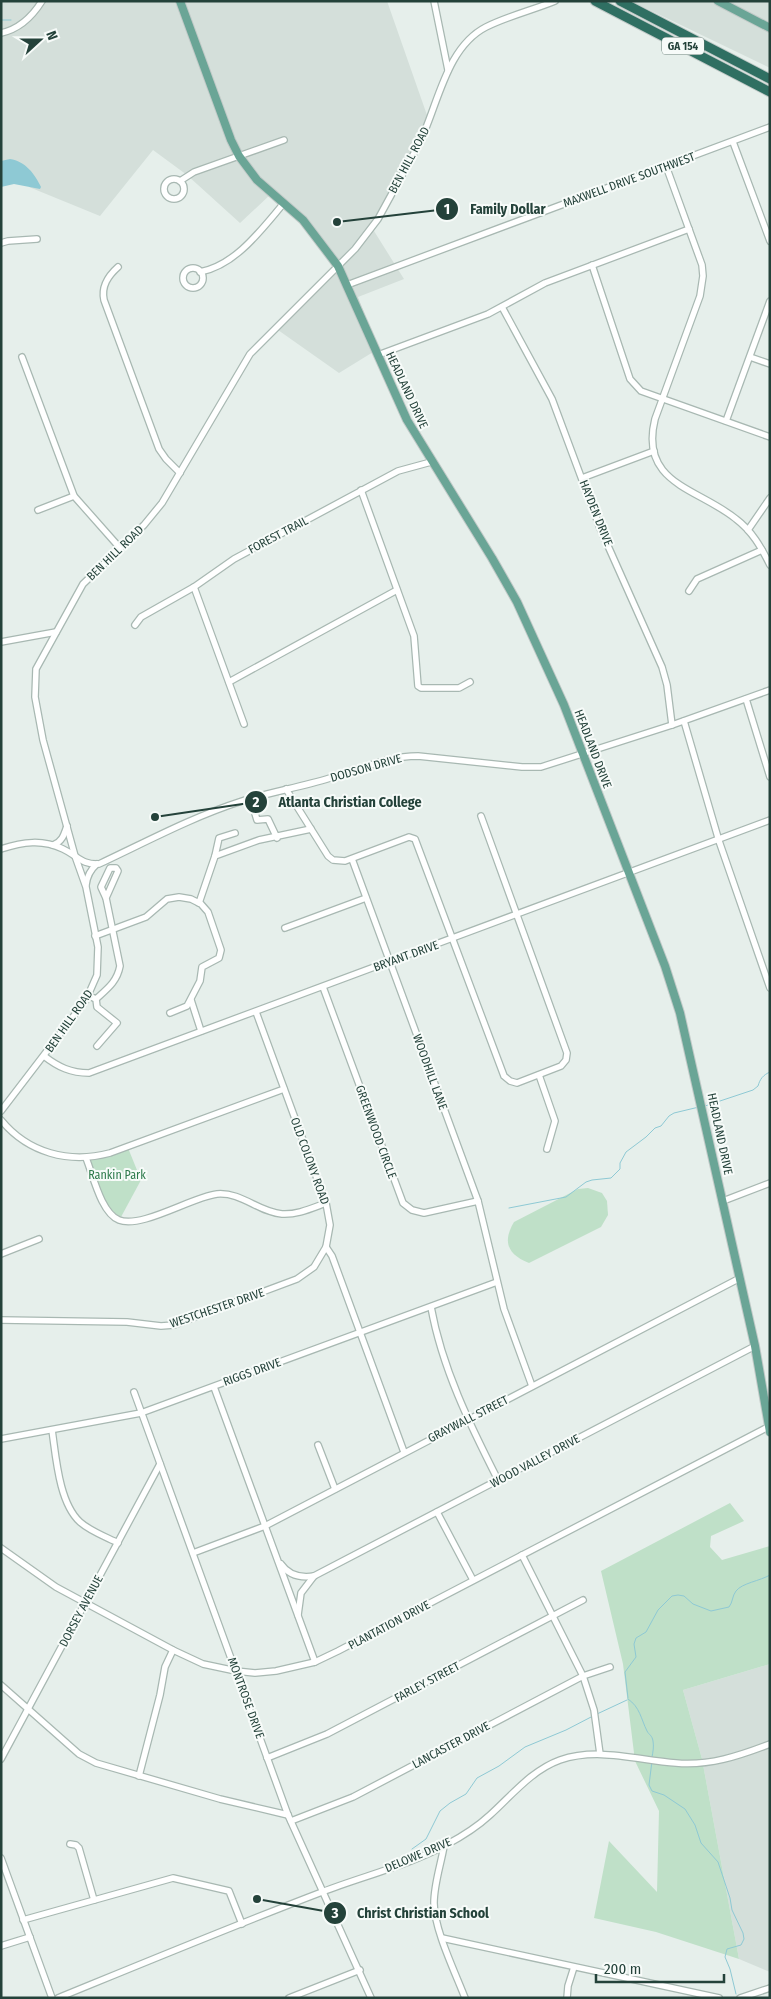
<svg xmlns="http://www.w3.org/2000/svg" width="771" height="1999" viewBox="0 0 771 1999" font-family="'Fira Sans Condensed',sans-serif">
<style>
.built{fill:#d4dfda}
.green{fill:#bfe0c8}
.water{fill:#8ec9d4}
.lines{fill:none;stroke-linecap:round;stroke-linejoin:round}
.stream{stroke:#8ec9d4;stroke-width:1}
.minor-casing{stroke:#a8b8b2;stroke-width:8}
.major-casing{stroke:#c2cac8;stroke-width:10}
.highway-casing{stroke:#c2cac8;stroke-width:11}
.minor{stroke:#fff;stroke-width:5.5}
.major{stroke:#6aa596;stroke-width:8}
.highway{stroke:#2f6f62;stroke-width:9}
.labels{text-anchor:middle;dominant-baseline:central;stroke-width:4;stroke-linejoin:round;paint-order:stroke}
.shield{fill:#f7fbf9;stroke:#637a73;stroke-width:1}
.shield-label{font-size:11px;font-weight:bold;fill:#24423a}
.street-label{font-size:12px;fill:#24423a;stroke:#f7fbf9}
.park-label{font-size:12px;fill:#2d7a4b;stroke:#f7fbf9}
.leader{fill:none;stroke:#24423a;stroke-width:2}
.callout-dot{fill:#24423a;stroke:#f7fbf9;stroke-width:2}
.mark-label{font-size:15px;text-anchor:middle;font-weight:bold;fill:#fff}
.callout-label{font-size:14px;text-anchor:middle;font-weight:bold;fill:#24423a;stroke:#f7fbf9;stroke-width:4;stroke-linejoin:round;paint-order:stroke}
</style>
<rect width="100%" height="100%" fill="#e6efeb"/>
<g class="built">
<polygon points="1,1 387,1 428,118 374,231 404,279 358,297 378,349 339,373 278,330 338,269 316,235 272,193 240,223 187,175 153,150 100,216 29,187 31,177 27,167 14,163 1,163"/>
<polygon points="631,1 770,1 770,68 768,67"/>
<polygon points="770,1664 770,1972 739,1959 702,1759 683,1690"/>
</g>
<g class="green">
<path d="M128,1148L141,1180L121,1217C106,1211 92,1175 91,1160Z"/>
<path d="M588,1188L602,1193L607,1201L608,1215L601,1227L529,1263C508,1255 502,1242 514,1222L578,1189Z"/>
<polygon points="730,1503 744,1521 711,1536 710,1547 722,1560 770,1546 770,1664 683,1690 702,1759 739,1959 656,1932 594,1918 609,1841 657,1892 659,1811 635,1761 623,1664 601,1571"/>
</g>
<path class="water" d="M10,159C25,161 35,174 41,187L40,189L14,184L1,187V161Z"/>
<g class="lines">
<g class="stream">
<polyline points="1,20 11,20"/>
<path d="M705,1106L753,1090L758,1086C760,1079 763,1075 770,1072"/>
<polyline points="509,1208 566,1197 586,1182 592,1180 611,1178 620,1169 620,1163 626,1152 646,1137 655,1128 661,1126 669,1116 674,1113 699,1107"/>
<path d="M628,1698L625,1672L636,1657L634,1644L636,1638L646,1632L658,1610L672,1596L678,1595L684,1596L693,1604L711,1611L729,1607C733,1602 732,1596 736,1591C742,1583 760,1581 770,1575"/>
<path d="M628,1699C640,1707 641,1719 647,1731C649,1735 652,1735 653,1741C654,1746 653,1752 652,1757"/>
<polyline points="597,1714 627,1700"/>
<polyline points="652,1761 649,1785 652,1791 664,1795 685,1809 695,1825 701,1843 718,1862 730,1898 732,1910 743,1933 744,1939 741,1945 727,1949 725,1957 730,1969 736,1994"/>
<polyline points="412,1849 426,1839 440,1811 450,1803 466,1794 477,1778 499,1766 525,1747 566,1730 593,1716"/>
</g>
<defs>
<g id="minor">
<polyline points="434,1 448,70"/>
<path d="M1,33C20,29 32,17 42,1"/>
<polyline points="733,142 770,241"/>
<path d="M666,166L702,265L703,276L700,296L655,419C639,484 698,488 736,519C752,531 761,547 770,565"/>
<circle cx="174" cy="189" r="10"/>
<polyline points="180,181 194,172 284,140"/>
<polyline points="1,243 8,241 37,239"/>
<polyline points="592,265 630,379 641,391 770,437"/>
<path d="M118,267C108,276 101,286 104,300L159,449L166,459L180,473"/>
<circle cx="193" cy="278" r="10"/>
<path d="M200,272C236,265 261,230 284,203"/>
<polyline points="347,285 770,127"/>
<polyline points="502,307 552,399 600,528 662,667 667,685 672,725"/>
<polyline points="378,355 488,314 545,283 689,229"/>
<polyline points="22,357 74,496 120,548"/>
<polyline points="750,357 770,364"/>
<polyline points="726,421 770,301"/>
<polyline points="582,478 654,451"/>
<polyline points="361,490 414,636 418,686 421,688 459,688 470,682"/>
<polyline points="38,510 74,496"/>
<polyline points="748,530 770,498"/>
<polyline points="194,587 244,724"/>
<polyline points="689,591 697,579 762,550"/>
<polyline points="135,625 141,617 194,587 234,559 398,471 431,462"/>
<polyline points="1,642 56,632"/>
<polyline points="229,682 397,590"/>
<polyline points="746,699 770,777"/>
<polyline points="684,721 719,841 770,988"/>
<polyline points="286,789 328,856 333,860 345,861 409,837 415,839 504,1076 510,1081 517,1083 561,1066 566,1060 567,1053 481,816"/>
<polyline points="254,810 257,820 268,819 277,838"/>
<path d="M53,845C62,842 64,835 67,826"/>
<path d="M1,849C23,842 42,839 63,849C78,856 82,865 99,864C146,842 192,817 242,801C271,792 301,787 330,778C360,770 387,756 418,756L522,767H541L672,725L770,690"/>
<polyline points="215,856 219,838 235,833"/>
<polyline points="352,859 478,1201 504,1309 532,1386"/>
<path d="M86,885C87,876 90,870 97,864"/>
<polyline points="199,903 215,856 259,840 311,829"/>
<polyline points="285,928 366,898"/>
<polyline points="95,936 146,917 167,899 179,897 191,899 201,904 208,912 221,950 219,958 202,967 200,981 187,1006 170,1013"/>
<polyline points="323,987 403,1203 412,1210 424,1213 478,1201"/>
<path d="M89,996L96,999C107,989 117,982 120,966L106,898L101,887L110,868H116L118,871L106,898"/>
<polyline points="96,999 97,1007 117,1023 97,1046"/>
<polyline points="191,1000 201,1031"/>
<polyline points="256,1012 326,1203 330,1225 326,1247 332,1256 404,1452"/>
<path d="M44,1056C58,1067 71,1073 89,1073L770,820"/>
<polyline points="539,1075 555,1121 547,1149"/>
<path d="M1,1111L86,1000L97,975L98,947L86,887L75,856L43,740L35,697L36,669L83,584L144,525L162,503L250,354L355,249L378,219L418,146C438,107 445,48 486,27C508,16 533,10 555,1"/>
<path d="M1,1120C28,1153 69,1164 110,1153L284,1089"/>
<path d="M86,1158C93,1175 101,1213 119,1220C141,1229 192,1197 217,1194C242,1192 258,1212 282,1214C297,1215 312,1208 326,1203"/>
<polyline points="723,1201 770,1183"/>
<polyline points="1,1254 39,1239"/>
<path d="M431,1307C442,1368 470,1425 498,1480"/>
<polyline points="1,1320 127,1322 161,1326 174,1325 297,1279 314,1267 326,1247"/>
<polyline points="214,1387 315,1662"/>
<polyline points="134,1392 288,1815 371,1998"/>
<path d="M52,1430C56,1457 59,1503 80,1522C90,1531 106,1537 118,1543"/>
<polyline points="1,1439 141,1413 497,1282"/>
<polyline points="318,1445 335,1489"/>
<polyline points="437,1512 473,1580"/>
<polyline points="1,1548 56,1587 173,1650 203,1664 236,1671 255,1673 276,1671 315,1662 338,1651 770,1426"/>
<polyline points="193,1553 265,1526 740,1278"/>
<polyline points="522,1555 583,1676 594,1710 600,1754"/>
<path d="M281,1564C289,1576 301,1578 314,1576"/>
<polyline points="298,1615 301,1593 314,1576 755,1346"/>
<polyline points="1,1685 79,1754 96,1763 220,1799 288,1815"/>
<polyline points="267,1758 327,1734 583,1600"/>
<polyline points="1,1759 160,1464"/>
<polyline points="139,1776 160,1695 165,1667 173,1650"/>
<polyline points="291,1821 353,1797 583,1676 610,1667"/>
<polyline points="70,1844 76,1845 79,1848 94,1900"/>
<path d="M444,1846C441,1864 434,1884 434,1903C434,1929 455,1972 465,1998"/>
<polyline points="1,1858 52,1998"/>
<polyline points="23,1920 173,1878 229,1891 242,1924"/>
<polyline points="442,1938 719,1998"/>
<polyline points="1,1946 30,1937"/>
<path d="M58,1998C146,1962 233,1926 322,1892C363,1876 407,1866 446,1845C461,1837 477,1827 490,1815C512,1795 532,1770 560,1760C598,1747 637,1760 676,1763C709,1766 739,1756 770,1744"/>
<polyline points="289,1998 360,1970"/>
<polyline points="567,1998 568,1986 574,1967"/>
<polyline points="740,1998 770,1988"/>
</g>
<g id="major">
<polyline points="180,1 231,140 239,156 257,180 303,220 338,266 407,420 492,558 517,602 564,705 665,966 680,1013 755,1346 770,1432"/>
<polyline points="718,1 770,28"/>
</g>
<g id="highway">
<polyline points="595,1 770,92"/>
<polyline points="620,1 770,79"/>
</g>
</defs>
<use href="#minor" class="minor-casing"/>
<use href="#major" class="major-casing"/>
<use href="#highway" class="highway-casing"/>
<use href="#minor" class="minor"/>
<use href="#major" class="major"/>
<use href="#highway" class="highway"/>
</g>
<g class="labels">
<rect class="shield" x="662" y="37.5" width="42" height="17" rx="4"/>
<g class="shield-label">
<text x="683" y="46">GA 154</text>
</g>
<g class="street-label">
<text transform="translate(409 160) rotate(-62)">BEN HILL ROAD</text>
<text transform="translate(629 180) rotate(-20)">MAXWELL DRIVE SOUTHWEST</text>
<text transform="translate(407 390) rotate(65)">HEADLAND DRIVE</text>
<text transform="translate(596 513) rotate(68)">HAYDEN DRIVE</text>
<text transform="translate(278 535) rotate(-28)">FOREST TRAIL</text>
<text transform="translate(115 553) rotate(-44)">BEN HILL ROAD</text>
<text transform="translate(593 749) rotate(69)">HEADLAND DRIVE</text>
<text transform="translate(366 768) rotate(-16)">DODSON DRIVE</text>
<text transform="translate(406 956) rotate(-20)">BRYANT DRIVE</text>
<text transform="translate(69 1021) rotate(-55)">BEN HILL ROAD</text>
<text transform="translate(430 1072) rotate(70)">WOODHILL LANE</text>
<text transform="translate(376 1132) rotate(70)">GREENWOOD CIRCLE</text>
<text transform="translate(720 1134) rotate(78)">HEADLAND DRIVE</text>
<text transform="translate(310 1161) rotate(70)">OLD COLONY ROAD</text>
<text transform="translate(217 1308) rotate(-19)">WESTCHESTER DRIVE</text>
<text transform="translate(252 1372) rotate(-20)">RIGGS DRIVE</text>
<text transform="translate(468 1419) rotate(-27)">GRAYWALL STREET</text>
<text transform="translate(535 1461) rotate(-28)">WOOD VALLEY DRIVE</text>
<text transform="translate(81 1611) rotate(-62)">DORSEY AVENUE</text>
<text transform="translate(389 1625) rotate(-28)">PLANTATION DRIVE</text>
<text transform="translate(427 1682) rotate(-28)">FARLEY STREET</text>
<text transform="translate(246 1698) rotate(70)">MONTROSE DRIVE</text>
<text transform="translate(451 1745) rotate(-28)">LANCASTER DRIVE</text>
<text transform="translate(418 1855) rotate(-23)">DELOWE DRIVE</text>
</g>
<g class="park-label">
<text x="117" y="1175">Rankin Park</text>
</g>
</g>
<path class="leader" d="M337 222L447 209M155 817L256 802M257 1899L335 1913"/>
<g class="callout-dot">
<circle cx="337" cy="222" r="5"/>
<circle cx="155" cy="817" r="5"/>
<circle cx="257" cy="1899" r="5"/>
<circle cx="447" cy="209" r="12"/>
<circle cx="256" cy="802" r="12"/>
<circle cx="335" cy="1913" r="12"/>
</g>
<g class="mark-label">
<text x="447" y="214">1</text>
<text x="256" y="807">2</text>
<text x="335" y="1918">3</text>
</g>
<g class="callout-label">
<text x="508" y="214">Family Dollar</text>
<text x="350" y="807">Atlanta Christian College</text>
<text x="423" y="1918">Christ Christian School</text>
</g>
<rect width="771" height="1999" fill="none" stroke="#24423a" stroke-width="5"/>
<g transform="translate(40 40) rotate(69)" stroke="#f7fbf9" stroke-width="4" paint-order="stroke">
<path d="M0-4L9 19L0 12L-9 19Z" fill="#24423a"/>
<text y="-8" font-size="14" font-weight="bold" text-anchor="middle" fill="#24423a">N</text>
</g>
<path d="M596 1974v8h128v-8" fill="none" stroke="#24423a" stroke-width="2.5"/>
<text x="604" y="1974" font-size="15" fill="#24423a" stroke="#f7fbf9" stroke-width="4" paint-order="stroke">200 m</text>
</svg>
